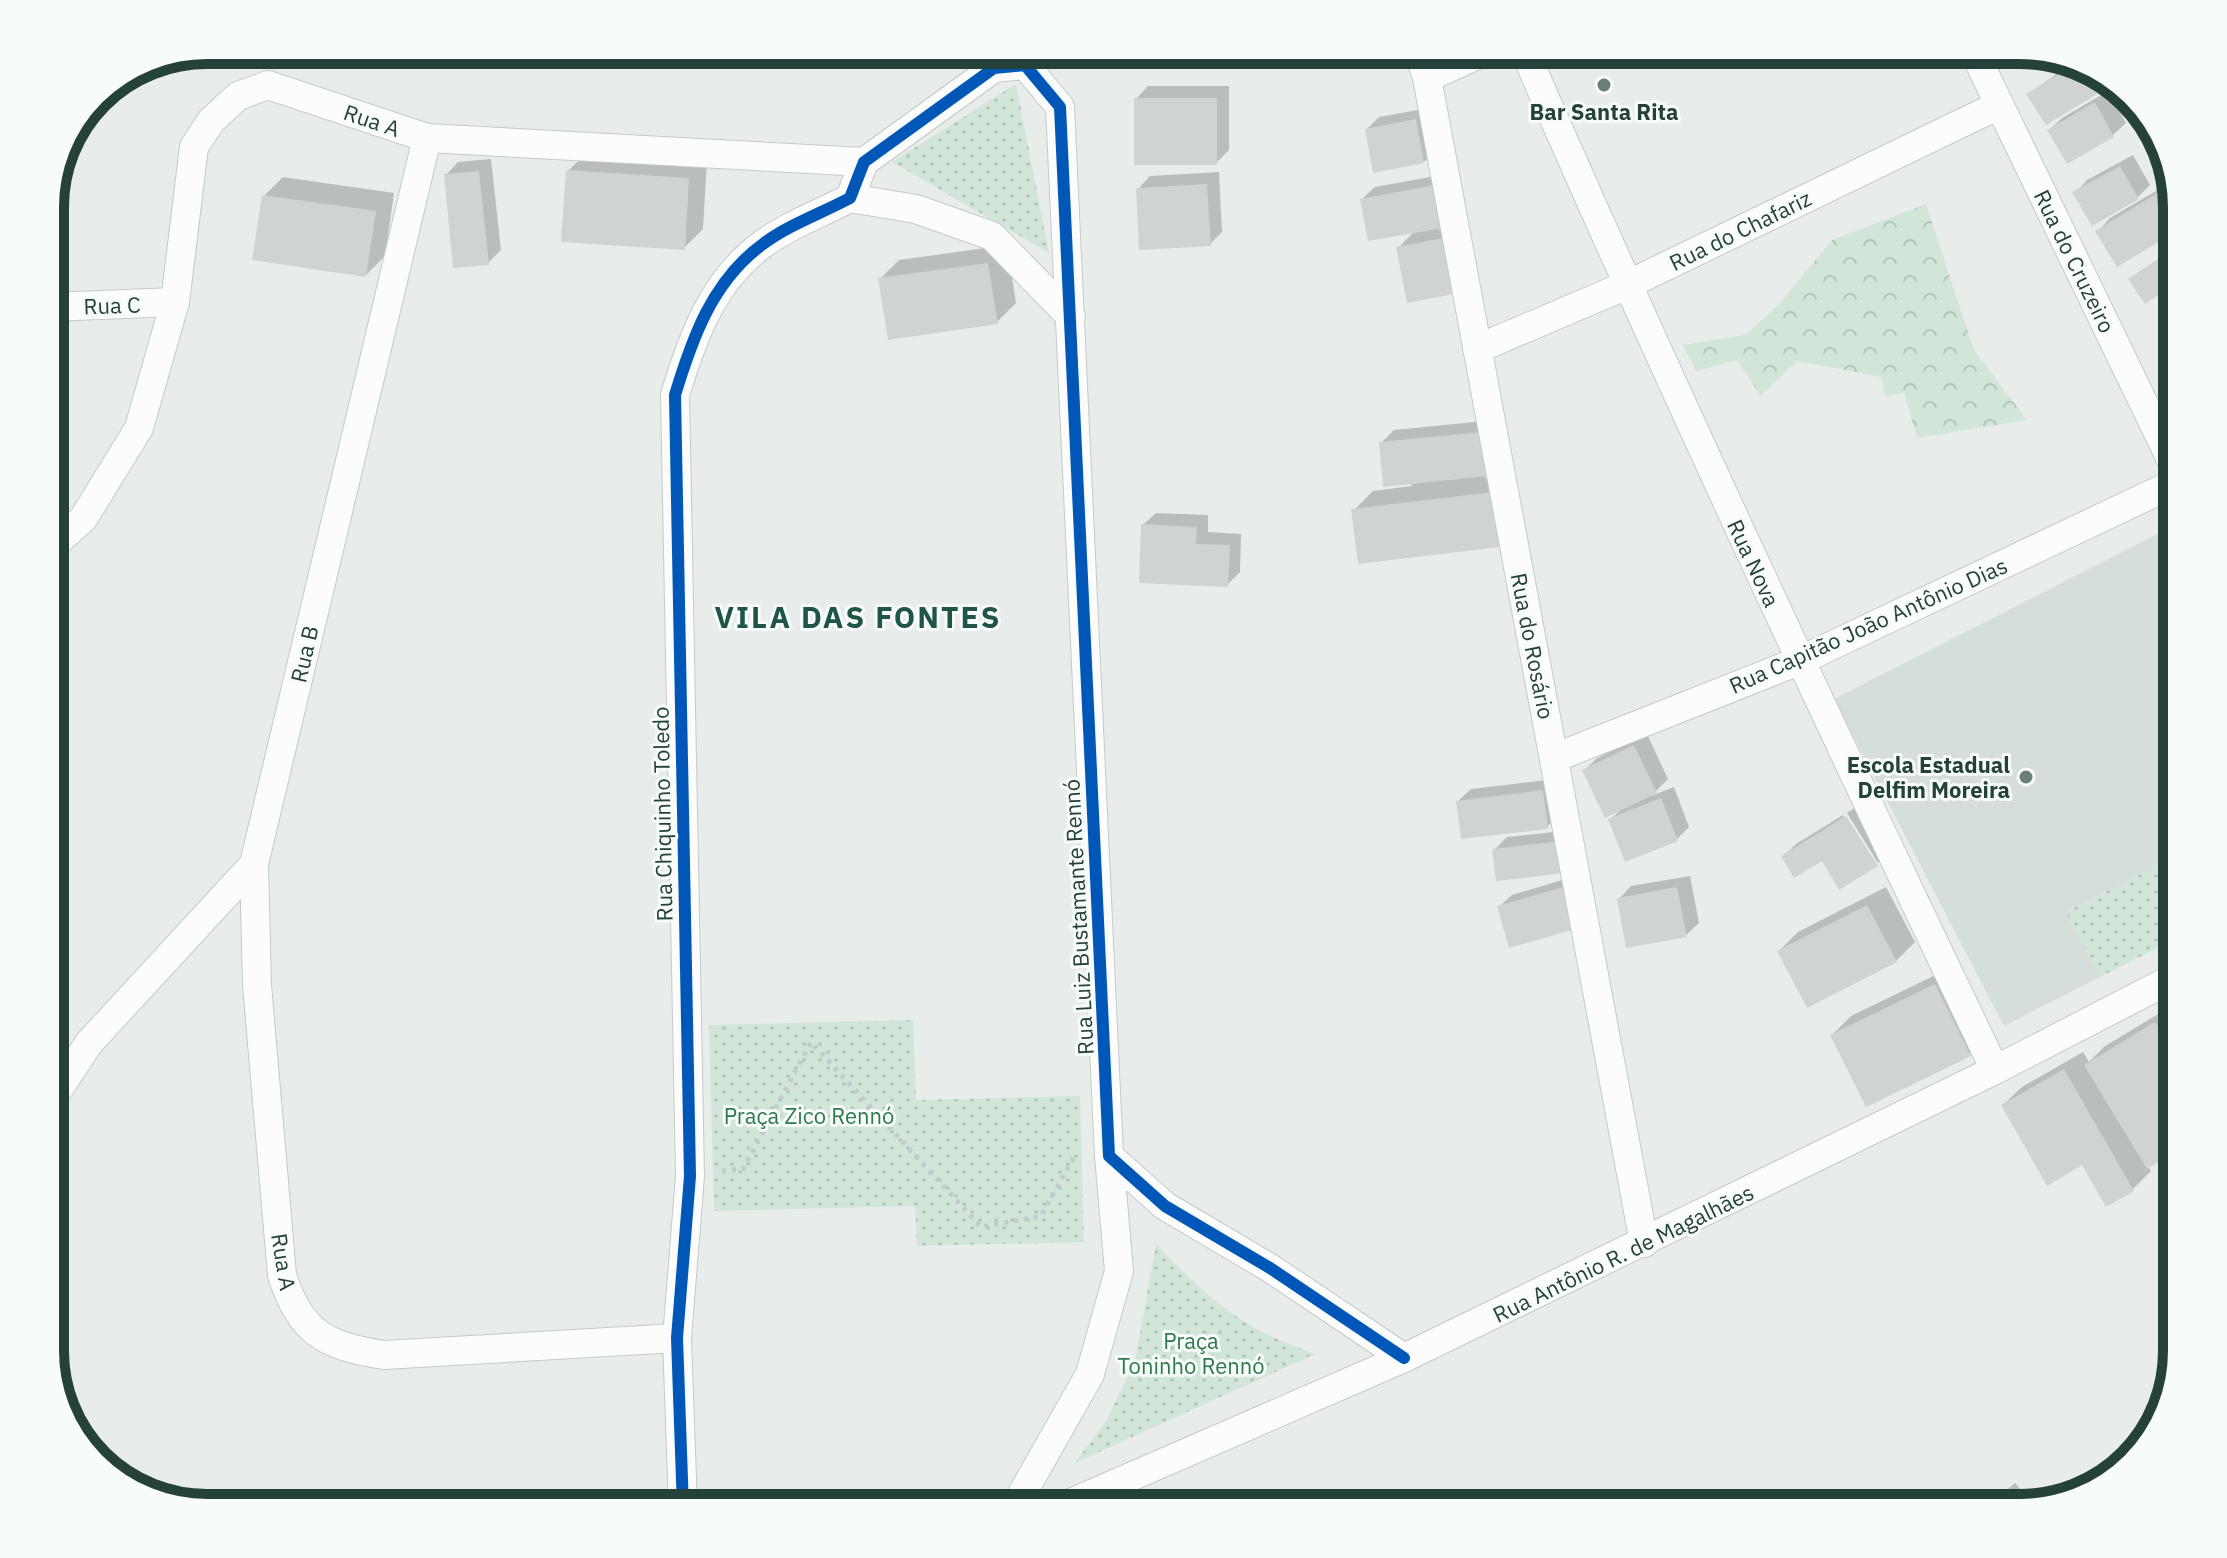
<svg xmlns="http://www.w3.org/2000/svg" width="2227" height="1558" viewBox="0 0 2227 1558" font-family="'IBM Plex Sans',sans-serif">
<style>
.built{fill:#d6dedb}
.forest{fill:url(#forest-crowns)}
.park{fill:url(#park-dots)}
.water{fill:url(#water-rules)}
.shadow{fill:#0003}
.building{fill:#cfd4d2}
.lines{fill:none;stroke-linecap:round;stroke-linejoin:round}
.minor-casing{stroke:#c5cac8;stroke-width:30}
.path{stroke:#c3ccca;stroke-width:5;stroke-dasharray:4 6;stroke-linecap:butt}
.minor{stroke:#fcfcfc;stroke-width:28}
.cycleway-casing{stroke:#f7fbf9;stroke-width:17}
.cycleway{stroke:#0057b8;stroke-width:12}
.poi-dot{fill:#697e78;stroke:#f7fbf9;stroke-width:3}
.labels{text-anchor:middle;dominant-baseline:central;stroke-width:6;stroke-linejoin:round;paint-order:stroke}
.poi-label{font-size:22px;font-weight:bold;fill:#24423a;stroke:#f7fbf9}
.street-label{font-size:22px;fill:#24423a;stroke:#f7fbf9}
.park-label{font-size:22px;fill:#2d7a4b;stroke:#f7fbf9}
.district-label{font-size:30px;font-weight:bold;letter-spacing:2px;fill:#1f5548;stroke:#f7fbf9}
.rim{fill:none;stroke:#24423a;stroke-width:10}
</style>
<defs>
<pattern id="forest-crowns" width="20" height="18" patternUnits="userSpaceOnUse" patternTransform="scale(2)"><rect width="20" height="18" fill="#d1e6d8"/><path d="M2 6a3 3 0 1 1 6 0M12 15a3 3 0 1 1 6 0" fill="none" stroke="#b3c6ba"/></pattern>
<pattern id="park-dots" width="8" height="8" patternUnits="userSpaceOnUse" patternTransform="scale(2)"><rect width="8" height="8" fill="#d1e6d8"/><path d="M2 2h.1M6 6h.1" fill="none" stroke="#b3c6ba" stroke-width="1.8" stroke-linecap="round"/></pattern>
<pattern id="water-rules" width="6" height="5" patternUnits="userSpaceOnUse" patternTransform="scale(2)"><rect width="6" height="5" fill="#a9d4db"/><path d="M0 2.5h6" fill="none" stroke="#91b7bd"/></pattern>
</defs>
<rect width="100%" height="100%" fill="#e8edeb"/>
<polygon class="built" points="2167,529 2177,548 2177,855 2066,912 2100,977 2004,1026 1834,699"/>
<polygon class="forest" points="1926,204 1974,350 2027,420 1917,438 1904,393 1885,396 1881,377 1797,361 1761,396 1737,360 1697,371 1682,345 1745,335 1779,304 1832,240"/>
<g class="park">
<polygon points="1016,84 1049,253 892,162"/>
<polygon points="2177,855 2177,938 2100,977 2066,912"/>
<polygon points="913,1020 916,1100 1080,1096 1084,1242 917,1246 915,1206 714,1211 709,1025"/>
<path d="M1156,1244C1213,1302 1237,1326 1315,1354L1075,1463L1107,1419L1135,1361Z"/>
</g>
<polygon class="water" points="2177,980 2177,1022 2170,1029 2150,988"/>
<g class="shadow">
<polygon points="2067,66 2112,81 2106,86 2029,94"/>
<polygon points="1148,86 1229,86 1229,150 1216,163 1136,99"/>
<polygon points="2108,91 2126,123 2113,135 2068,161 2049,130 2062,118"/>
<polygon points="1428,108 1436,149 1424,162 1367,129 1379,117"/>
<polygon points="587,152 707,160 703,229 684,248 568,171"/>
<polygon points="2133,155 2150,185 2138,197 2075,193 2087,180"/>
<polygon points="491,159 501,250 488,263 446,175 458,162"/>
<polygon points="1219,172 1222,232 1210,244 1138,189 1150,176"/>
<polygon points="1447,174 1454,213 1438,230 1455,227 1465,280 1398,248 1415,231 1362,199 1375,187"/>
<polygon points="283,177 394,193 385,256 366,275 264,196"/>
<polygon points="2171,182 2177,229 2118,264 2098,231 2110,218"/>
<polygon points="1007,245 1016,303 997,322 880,279 899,260"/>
<polygon points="2177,245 2177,281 2146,301 2131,279"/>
<polygon points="1495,420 1500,462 1484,478 1512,474 1518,526 1354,510 1373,491 1412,486 1381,443 1394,430"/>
<polygon points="1156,513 1208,515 1208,532 1241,534 1240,572 1227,585 1143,525"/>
<polygon points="1647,734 1668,779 1651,796 1674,787 1689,827 1677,839 1610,820 1621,809 1585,770 1597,758"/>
<polygon points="1555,779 1559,815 1547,827 1458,801 1471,789"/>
<polygon points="1859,805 1889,852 1878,863 1847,813"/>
<polygon points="1843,815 1874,864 1783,857 1796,844"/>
<polygon points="1572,830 1576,858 1494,850 1507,837"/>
<polygon points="1579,875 1591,914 1499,907 1512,895"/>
<polygon points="1690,876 1699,923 1686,935 1619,899 1631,886"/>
<polygon points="1886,887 1915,942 1896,961 1779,951 1798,932"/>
<polygon points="1954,966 1988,1035 1970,1054 1832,1035 1851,1016"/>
<polygon points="2175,1004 2177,1149 2148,1166 2151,1171 2132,1190 2083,1163 2003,1105 2022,1087 2083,1052 2089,1062 2105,1046"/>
<polygon points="2015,1483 2034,1505 1985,1508"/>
</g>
<g class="building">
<polygon points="2070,67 2100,77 2107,88 2046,125 2026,94"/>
<rect x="1134" y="98" width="83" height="67"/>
<polygon points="2095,102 2114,137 2067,164 2047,130"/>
<polygon points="1416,119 1424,163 1373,173 1365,129"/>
<polygon points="2120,166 2139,199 2092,226 2072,192"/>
<polygon points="566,170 689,178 685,250 561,242"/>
<polygon points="479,171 489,265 453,268 444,174"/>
<polygon points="1207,184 1211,246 1139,250 1136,188"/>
<polygon points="1435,185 1443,228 1368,241 1360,199"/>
<polygon points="2158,193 2177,231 2117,267 2095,231"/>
<polygon points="262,195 376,211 366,277 252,260"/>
<polygon points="1443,238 1454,294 1407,303 1396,247"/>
<polygon points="2174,249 2177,283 2145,304 2128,279"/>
<polygon points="988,263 998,324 888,340 878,278"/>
<polygon points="1483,432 1488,476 1383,487 1379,442"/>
<polygon points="1493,492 1500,547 1358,564 1351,509"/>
<polygon points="1141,524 1197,527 1196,544 1230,545 1228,587 1139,583"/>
<polygon points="1634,745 1657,793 1605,818 1582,770"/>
<polygon points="1543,790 1548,829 1461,839 1456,801"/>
<polygon points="1661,798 1678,841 1625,862 1608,819"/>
<polygon points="1846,816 1878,866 1839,890 1822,861 1794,878 1781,856"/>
<polygon points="1560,841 1564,873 1496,881 1492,849"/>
<polygon points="1567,886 1579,928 1509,948 1497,906"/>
<polygon points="1677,887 1687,937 1626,948 1617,898"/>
<polygon points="1867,905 1897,962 1807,1008 1777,951"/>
<polygon points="1935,984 1971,1056 1866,1107 1830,1035"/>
<polygon points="2155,1022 2177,1058 2177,1151 2147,1169 2084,1065"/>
<polygon points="2064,1069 2134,1191 2106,1207 2082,1165 2047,1186 2001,1105"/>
<polygon points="2002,1494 2014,1508 1985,1508"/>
</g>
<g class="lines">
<defs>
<g id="minor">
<polyline points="1418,50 1427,78 1644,1243"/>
<path d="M1524,50C1674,394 1833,732 1995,1070"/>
<polyline points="1973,50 2177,472"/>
<polyline points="1427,78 1488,50"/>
<polyline points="850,198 864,162 994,68 1025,65 1060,107 1109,1156 1165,1206 1270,1268 1404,1358"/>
<polyline points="850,198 916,209 992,236 1071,317"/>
<polyline points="50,307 175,302"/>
<polyline points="1477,349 1627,285 1999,105"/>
<polyline points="50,548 83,519 139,428 175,302 194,147 211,121 238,96 268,85 427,138 864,162"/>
<polyline points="1554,758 1799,661 2177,482"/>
<path d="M254,864L257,985L282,1275C300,1333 326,1346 384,1355L677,1338"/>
<polyline points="50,1102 89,1043 254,864 427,138"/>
<path d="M683,1508L677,1338L690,1176L675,395C692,339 712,281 763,244C788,225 822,213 850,198"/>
<polyline points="1014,1508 1090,1374 1119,1271 1109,1156"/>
<polyline points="1059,1508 1404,1358 1995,1070 2177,976"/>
</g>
</defs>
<use href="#minor" class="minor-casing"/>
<polyline class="path" points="722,1171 743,1169 811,1042 981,1227 1041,1216 1076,1153"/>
<use href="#minor" class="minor"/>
<defs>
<path id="cycleway" d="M683,1508L677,1338L690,1176L675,395C692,339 712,281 763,244C788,225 822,213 850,198L864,162L994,68L1025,65L1060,107L1109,1156L1165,1206L1270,1268L1404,1358"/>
</defs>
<use href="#cycleway" class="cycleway-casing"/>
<use href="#cycleway" class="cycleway"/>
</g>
<g class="poi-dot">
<circle cx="1604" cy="85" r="8"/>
<circle cx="2026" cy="777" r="8"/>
</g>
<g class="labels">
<g class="poi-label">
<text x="1604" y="111">Bar Santa Rita</text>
<text x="2010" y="764" text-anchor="end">Escola Estadual<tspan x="2010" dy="25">Delfim Moreira</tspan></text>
</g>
<g class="street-label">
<text transform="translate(372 120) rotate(19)">Rua A</text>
<text transform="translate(1740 230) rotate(-26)">Rua do Chafariz</text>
<text transform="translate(2075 261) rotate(64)">Rua do Cruzeiro</text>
<text transform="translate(112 305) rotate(-2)">Rua C</text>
<text transform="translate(1754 563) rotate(65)">Rua Nova</text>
<text transform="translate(1868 625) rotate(-24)">Rua Capitão João Antônio Dias</text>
<text transform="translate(1533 646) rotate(79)">Rua do Rosário</text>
<text transform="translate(304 654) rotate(-77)">Rua B</text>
<text transform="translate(662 814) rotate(-91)">Rua Chiquinho Toledo</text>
<text transform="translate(1078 917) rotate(-93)">Rua Luiz Bustamante Rennó</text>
<text transform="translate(1623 1253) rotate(-26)">Rua Antônio R. de Magalhães</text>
<text transform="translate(284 1262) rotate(81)">Rua A</text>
</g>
<g class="park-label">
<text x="809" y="1115">Praça Zico Rennó</text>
<text x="1191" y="1340">Praça<tspan x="1191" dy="25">Toninho Rennó</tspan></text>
</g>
<g class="district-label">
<text x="858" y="616">VILA DAS FONTES</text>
</g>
</g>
<path d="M0 0H2227V1558H0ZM207 64H2020A143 143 0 0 1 2163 207V1351A143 143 0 0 1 2020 1494H207A143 143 0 0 1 64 1351V207A143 143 0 0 1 207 64Z" fill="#f7fbf9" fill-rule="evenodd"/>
<path class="rim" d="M207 64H2020A143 143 0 0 1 2163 207V1351A143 143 0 0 1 2020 1494H207A143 143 0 0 1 64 1351V207A143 143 0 0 1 207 64Z"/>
</svg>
